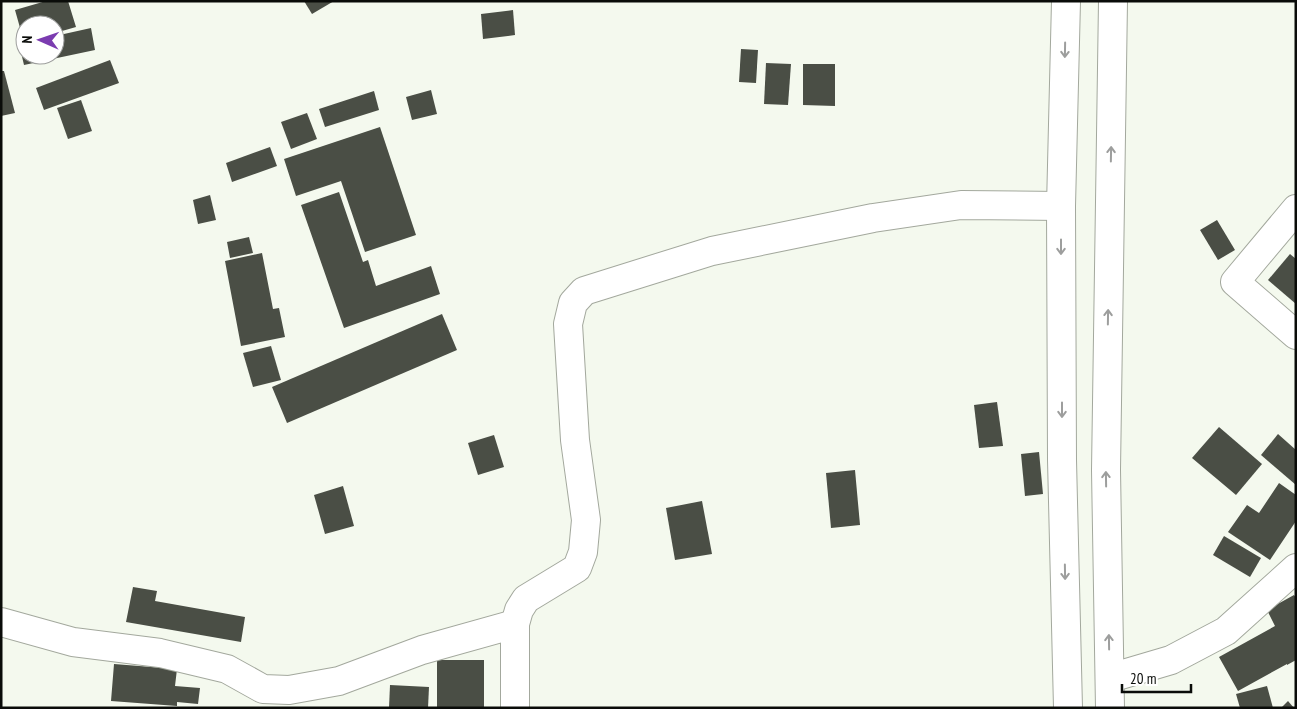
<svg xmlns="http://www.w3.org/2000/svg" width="1297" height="709" viewBox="0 0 1297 709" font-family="'PT Sans Narrow',sans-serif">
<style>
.building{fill:#4a4e45}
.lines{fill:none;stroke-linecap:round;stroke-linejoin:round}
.minor-casing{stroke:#a3a89d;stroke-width:30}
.highway-casing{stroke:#a3a89d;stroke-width:30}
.minor{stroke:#fff;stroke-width:28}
.highway{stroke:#fff;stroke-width:28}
.oneway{stroke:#9d9e9d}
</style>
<rect width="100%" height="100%" fill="#f4f9ee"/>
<g class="building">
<polygon points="46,1 68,1 76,27 55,33 55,25 25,25 24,42 15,10"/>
<polygon points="304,1 334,1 312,14"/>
<polygon points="513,10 515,35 483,39 481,14"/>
<polygon points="91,28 95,50 24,65 19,44 25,42 25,55 55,55 55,36"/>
<polygon points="741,49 758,50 756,83 739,82"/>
<polygon points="110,60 119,83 44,110 36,88"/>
<polygon points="766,63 791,64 788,105 764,104"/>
<polygon points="803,64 835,64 835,106 803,105"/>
<polygon points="1,71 4,71 15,113 1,116"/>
<polygon points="431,90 437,114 412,120 406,97"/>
<polygon points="374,91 379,110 325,127 319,109"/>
<polygon points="81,100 92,131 68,139 57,108"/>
<polygon points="307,113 317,139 291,149 281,122"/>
<polygon points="380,127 416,235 365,252 341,181 296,196 284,159"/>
<polygon points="270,147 277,166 232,182 226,163"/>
<polygon points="339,192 363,262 368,260 376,286 431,266 440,294 344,328 301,205"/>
<polygon points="210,195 216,220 198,224 193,200"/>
<polygon points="1217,220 1235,250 1218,260 1200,230"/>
<polygon points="249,237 253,253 230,258 227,242"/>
<polygon points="262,253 273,309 279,308 285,337 241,346 225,261"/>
<polygon points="1290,254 1296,259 1296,304 1268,280"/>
<polygon points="442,314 457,350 287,423 272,387"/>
<polygon points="271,346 281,380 253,387 243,353"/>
<polygon points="997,402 1003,446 979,448 974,405"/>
<polygon points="1219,427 1262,464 1236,495 1192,458"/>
<polygon points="1278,434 1296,450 1296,485 1261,455"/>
<polygon points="494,435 504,467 478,475 468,443"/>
<polygon points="1039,452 1043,494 1025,496 1021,454"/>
<polygon points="855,470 860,525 831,528 826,473"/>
<polygon points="1279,483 1296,495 1296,521 1270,560 1228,532 1247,505 1259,513"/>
<polygon points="343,486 354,526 325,534 314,495"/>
<polygon points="702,501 712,554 675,560 666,508"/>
<polygon points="1224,536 1261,558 1250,577 1213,555"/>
<polygon points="133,587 157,591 155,601 245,617 241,642 126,622"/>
<polygon points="1294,595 1296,598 1296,660 1287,665 1287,664 1238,691 1219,657 1275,626 1267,610"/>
<rect x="437" y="660" width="47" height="48"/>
<polygon points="114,664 177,669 175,686 200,688 198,704 177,702 177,706 111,701"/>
<polygon points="390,685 429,687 428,708 389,708"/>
<polygon points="1267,686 1273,708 1240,708 1236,694"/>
<polygon points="1288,701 1294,708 1281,708"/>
</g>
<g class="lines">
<defs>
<g id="minor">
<polyline points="1296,209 1235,282 1296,335"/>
<polyline points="1,622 73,642 160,653 227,669 263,689 289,690 339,681 422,650 515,624"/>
<polyline points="1110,678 1171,660 1226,631 1296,568"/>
<polyline points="515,708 515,624 519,610 526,599 577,568 583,552 586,520 575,440 568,324 573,303 584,291 712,251 873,218 961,205 1061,206"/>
</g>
<g id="highway">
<polyline points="1066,1 1061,206 1062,460 1068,708"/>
<polyline points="1110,708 1106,470 1113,1"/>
</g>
</defs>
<use href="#minor" class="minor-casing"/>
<use href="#highway" class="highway-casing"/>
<use href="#minor" class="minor"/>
<use href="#highway" class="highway"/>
</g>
<defs><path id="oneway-shaft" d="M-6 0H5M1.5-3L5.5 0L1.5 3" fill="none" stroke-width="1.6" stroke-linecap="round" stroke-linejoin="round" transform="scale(1.25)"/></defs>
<g class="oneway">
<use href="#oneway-shaft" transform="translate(1065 50) rotate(91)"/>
<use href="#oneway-shaft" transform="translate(1111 154) rotate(-89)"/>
<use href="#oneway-shaft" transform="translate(1061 247) rotate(90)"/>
<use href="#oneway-shaft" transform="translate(1108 317) rotate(-89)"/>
<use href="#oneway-shaft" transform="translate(1062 410) rotate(90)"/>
<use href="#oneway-shaft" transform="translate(1106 479) rotate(-91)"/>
<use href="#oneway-shaft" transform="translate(1065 572) rotate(89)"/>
<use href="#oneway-shaft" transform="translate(1109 642) rotate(-91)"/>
</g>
<rect width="1297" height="709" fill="none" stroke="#0a0c09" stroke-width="5"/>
<g transform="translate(40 40) rotate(272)"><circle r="24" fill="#ffffff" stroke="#9d9e9d"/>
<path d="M0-4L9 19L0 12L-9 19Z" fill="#7b3cb0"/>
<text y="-8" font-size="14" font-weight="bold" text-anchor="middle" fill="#0a0c09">N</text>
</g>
<path d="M1122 684v8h69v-8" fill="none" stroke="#0a0c09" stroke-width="2.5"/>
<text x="1130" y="684" font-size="15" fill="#0a0c09" stroke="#ffffff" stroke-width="4" paint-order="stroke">20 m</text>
</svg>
